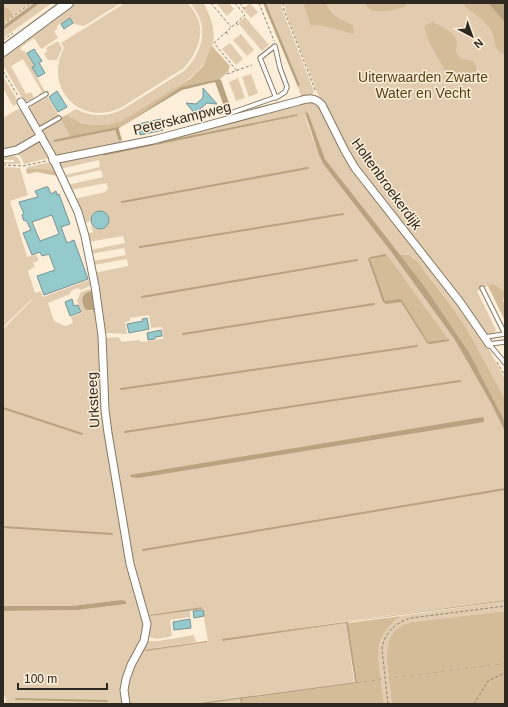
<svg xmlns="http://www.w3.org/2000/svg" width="508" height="707" viewBox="0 0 508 707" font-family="Helvetica,sans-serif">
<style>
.green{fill:#e1ccaf;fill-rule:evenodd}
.forest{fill:#d4bc99}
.water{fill:#b9a27f}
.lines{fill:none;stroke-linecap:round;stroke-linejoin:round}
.stream{stroke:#b9a27f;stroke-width:2}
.building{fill:#95cacc;stroke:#779394;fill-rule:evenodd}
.lane-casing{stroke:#857865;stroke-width:5.5}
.street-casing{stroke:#857865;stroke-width:9}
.secondary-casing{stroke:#857865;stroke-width:12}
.path{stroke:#8c8274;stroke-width:1;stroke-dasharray:3 2;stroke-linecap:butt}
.lane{stroke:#fff;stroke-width:3.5}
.street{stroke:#fff;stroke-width:7}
.secondary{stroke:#fff;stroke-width:10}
.labels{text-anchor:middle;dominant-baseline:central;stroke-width:3;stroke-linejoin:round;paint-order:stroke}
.park-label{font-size:14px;fill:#583f14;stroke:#fdeed9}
.street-label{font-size:14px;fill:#2d2820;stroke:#fdeed9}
</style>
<rect width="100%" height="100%" fill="#fdeed9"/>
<g class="green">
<polygon points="3,3 30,3 14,15 8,8 3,6"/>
<polygon points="32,3 52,3 3,38 3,25"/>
<polygon points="57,3 64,3 3,47 3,43"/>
<polygon points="74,3 121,3 84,26 74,24 70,18 57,26 57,29 54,31 58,38 41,49 34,38 20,48 22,51 25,51 35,66 32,67 45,92 39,95 39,94 42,92 23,59 11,66 26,94 31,92 34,98 25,103 3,65 3,54"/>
<path d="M125,3H187C208,23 202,48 184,68L122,107C81,128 43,88 64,48L61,43Z"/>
<path d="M190,3L204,4C233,56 191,79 153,103C138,112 122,125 104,126C90,126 78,122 66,115L76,109C91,117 108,117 123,109L184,71C204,51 210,25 190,3Z"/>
<polygon points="216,3 229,3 234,9 227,16"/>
<polygon points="250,3 258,12 251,18 243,9"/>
<polygon points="266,3 281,3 285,17 314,91 312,95 302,98 298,87 300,85"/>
<polygon points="284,3 505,3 505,301 488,286 477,291 496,330 493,334 485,335 356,167 317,92 287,16"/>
<polygon points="245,17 269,45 262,51 238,23"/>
<polygon points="241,34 254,50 247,56 233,40"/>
<polygon points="58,41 62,48 57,60 48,60 44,54 47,51 46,48"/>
<polygon points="230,43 243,59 236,65 222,49"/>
<polygon points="251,74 258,93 249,97 242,77"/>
<polygon points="3,76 19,103 13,106 3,88"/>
<polygon points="238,78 245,98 236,101 229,82"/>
<polygon points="47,96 59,116 41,127 38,126 29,110 31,105"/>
<path d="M308,100L317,101L344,151L483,338L505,379V399L466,327L449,303L425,271L413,257L406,254H399L369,215L325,159L304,114L319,155L324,165L392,253L455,340L492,405L505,432V600L347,621L222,640L346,623L354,682L192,704H127V680L147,641H158L194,635L196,642L144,650L208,641L202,607L149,615L150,616L190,610V617L170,620L172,636C164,638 155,641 148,636L109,433L104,340L106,338L118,337L122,342L139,340L142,342L163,339L162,327L151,328L149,315L130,318V321L125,322L127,334L107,333L104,332L94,273L128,266L127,259L94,265L93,261L126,255L124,248L91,254L90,250L125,243L123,236L88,242L86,234L93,232L91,224C95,230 101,231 107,226L109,218L105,213L97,211L93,214L90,221L83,224L74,199L105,192L108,189L107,183L70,190L67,185L103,177L101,170L66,178L65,175L100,167L99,160L60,169L58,162ZM297,114L298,116H297L104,156V153Z"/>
<polygon points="18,109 22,110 36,133 36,135 16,147 3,150 3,118"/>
<polygon points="60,118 70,137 53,140 54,142 115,130 119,141 122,140 122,142 134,140 134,141 55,156 42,132 42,129"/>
<polygon points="38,141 41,142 50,156 49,158 24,164 21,157 15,152"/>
<polygon points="12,154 18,158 21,164 3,164 3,162 14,162 14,160 3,160 3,155"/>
<polygon points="51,162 56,171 46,169 26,169 28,167"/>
<path d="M3,167L20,168L28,195L10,201L27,257L36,255L39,260L33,263L35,266L28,271L35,293L40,291L43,297L89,280L91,284L90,286L81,290L77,288L71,291L70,294L48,303L54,321L65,326L73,323L71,317L82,313L77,300L81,292L90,289L93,291L99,317L106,433L144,615L145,633L130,664L124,704H5L6,700L3,692V611L78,610L126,604L123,600H121L71,606H3V329L32,300H31L3,327ZM92,291L95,314L94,311L86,310L82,304Z"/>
<path d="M505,601V612H496L412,622C382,629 386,654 389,678H388L389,679L392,704H384C383,696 382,687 381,679C378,647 371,639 401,616Z"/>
<polygon points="240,699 241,704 203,704"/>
</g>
<g class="forest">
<polygon points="303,3 325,3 332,13 339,19 353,25 354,34 319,25 311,26"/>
<path d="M364,3H408C404,8 400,8 394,10C382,12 372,14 364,3Z"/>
<path d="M462,3H488L505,22V55C491,48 497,39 490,29C484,18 470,13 462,3Z"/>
<polygon points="3,6 8,8 14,15 3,23"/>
<path d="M433,22C441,27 455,32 457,42C457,46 455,50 457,54C462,65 476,52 477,73L468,81H457L452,79L445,70L430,44L424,26Z"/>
<polygon points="212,46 230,66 228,72 220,79 181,87 122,126 70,137 60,118 66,115 82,123 92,125 108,125 122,121 190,79 203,66"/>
<polygon points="26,169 46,169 56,171 58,176 36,172 27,174"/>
<polygon points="399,254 409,255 417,261 449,303 466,327 505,399 505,422 469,352 425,287"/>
<polygon points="387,255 448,339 428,342 402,300 385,301 369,259"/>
<polygon points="493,284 505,292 503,300 505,306 505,321 488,286"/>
<path d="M496,612H505V663L389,678C386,654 382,629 412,622Z"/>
<path d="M401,616C374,637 377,647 381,679L357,682L348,623Z"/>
<polygon points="505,664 505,704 392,704 389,679"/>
<polygon points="381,680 384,704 242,704 241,699"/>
</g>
<g class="water">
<polygon points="35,3 40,3 3,30 3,26"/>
<polygon points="263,3 266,3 300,85 298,87"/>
<polygon points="488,3 505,3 505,22"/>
<polygon points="219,79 221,80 230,106 229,110 227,110 225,109 215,82 182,90 119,128 119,130 122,140 119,141 115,130 55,142 53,141 53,140 122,126 181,87"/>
<polygon points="305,112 308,113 325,159 369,215 425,287 469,352 501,414 505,422 505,432 492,405 455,340 392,253 324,165 319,155"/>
<polygon points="297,114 298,116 297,116 103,156 104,153"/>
<polygon points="386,254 386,256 370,259 385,301 399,299 402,300 428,342 449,339 449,341 430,344 427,343 401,302 386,304 383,302 368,259 370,257"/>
<path d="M92,291L96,314L95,315L93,310H86C80,301 81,293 92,291Z"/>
<polygon points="483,417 484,419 484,422 138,478 131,477 130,475"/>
<polygon points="121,600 126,601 126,604 78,610 3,611 3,606 71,606"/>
<polygon points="505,600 505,601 348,622 357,682 381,679 381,680 242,699 242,704 241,704 240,699 203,704 192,704 355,682 346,623 222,641 222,639"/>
<polygon points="202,607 202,609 150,616 149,615"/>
<polygon points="207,641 207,642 146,651 144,650"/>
<polygon points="505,663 505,664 388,679 389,678"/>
</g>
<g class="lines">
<g class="stream">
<polyline points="122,202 308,168"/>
<polyline points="140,247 343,214"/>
<polyline points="142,297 357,260"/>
<polyline points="183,334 374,304"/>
<polyline points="121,389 417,346"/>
<polyline points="3,408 82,434"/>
<polyline points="125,432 460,381"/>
<polyline points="3,527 112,534"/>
<polyline points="143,550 505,489"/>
<polyline points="16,699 107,701"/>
</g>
</g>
<g class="building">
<polygon points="70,18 73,23 64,29 61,24"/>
<polygon points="34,49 42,61 39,63 45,73 38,77 32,67 35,66 27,53"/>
<polygon points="203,88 217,104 207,103 200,109 199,119 186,103 196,104 203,98"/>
<polygon points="57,91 67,107 58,112 49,97"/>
<polygon points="161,119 161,122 167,121 168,125 162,127 163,130 140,135 138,124"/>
<path d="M46,187H48L51,194L56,191L57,195L59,194L70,224L61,227L67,243L74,240L88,279L44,295L37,276L55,270L49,254L42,256L40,252L32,255L23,233L31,230L26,220L24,221L22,215L24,214L19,202L38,197L35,191ZM52,215L59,234L40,241L32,222Z"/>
<circle cx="100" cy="220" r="9"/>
<polygon points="72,299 74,306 78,305 81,312 70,316 65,302"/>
<polygon points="147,318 149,329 129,333 127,324 143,321 142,319"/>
<polygon points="161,330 162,336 155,337 155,339 148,340 147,333"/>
<polygon points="203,610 204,616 194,618 193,611"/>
<polygon points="190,619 191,628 174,630 173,622"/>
</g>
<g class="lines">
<defs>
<g id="lane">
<polyline points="24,107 46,94"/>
<polyline points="228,120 229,115 231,113 279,96 285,92 287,87 280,68 275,46 260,58 276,98"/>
<polyline points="38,130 59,118"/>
<polyline points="482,288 505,334"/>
<polyline points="485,337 505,334"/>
<polyline points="489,344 505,363"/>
<polyline points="489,344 505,342"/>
</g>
<g id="street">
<polyline points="21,102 51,154 78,212 85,236 95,286 102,336 105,410 108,433 130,564 147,624 144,641 131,665 126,679 124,690 126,704"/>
<polyline points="3,153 17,150 41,136"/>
<path d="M53,160L153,140L299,101C309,98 315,97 322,105L345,151L355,168L460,302L489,344"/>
</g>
<polyline id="secondary" points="3,51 68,3"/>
</defs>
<use href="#lane" class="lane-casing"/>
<use href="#street" class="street-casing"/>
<use href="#secondary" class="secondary-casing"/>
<g class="path">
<polyline points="211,3 231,27"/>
<polyline points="235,3 245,15 214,43 237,71"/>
<polyline points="240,3 243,8 245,8"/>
<polyline points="259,3 274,41"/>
<polyline points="283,3 284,10 316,92"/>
<polyline points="236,23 239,26"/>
<polyline points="3,24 31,3"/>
<polyline points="226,32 229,36"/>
<polyline points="3,40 13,33"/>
<polyline points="3,71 18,96"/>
<polyline points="227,74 252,65"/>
<polyline points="3,165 23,166 46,161"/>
<polyline points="497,362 505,376"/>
<path d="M388,704L382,649C384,633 396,622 411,618L505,606"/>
<polyline points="474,704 488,681 505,673"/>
</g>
<use href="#lane" class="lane"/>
<use href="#street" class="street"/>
<use href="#secondary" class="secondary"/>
</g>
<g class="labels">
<g class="park-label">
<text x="423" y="77">Uiterwaarden Zwarte<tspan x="423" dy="16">Water en Vecht</tspan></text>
</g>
<g class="street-label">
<text transform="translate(182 118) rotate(-14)">Peterskampweg</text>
<text transform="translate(387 184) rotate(54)">Holtenbroekerdijk</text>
<text transform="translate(93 400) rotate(-93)">Urksteeg</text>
</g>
</g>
<rect width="508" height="707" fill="none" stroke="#2d2820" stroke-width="8"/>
<g transform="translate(472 36) rotate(139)" stroke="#fdeed9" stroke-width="3" paint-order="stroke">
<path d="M0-3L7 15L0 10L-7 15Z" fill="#2d2820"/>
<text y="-6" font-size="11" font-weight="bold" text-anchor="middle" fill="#2d2820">N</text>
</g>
<path d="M18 683v6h89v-6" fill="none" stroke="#2d2820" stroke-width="2"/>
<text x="24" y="683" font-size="12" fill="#2d2820" stroke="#fdeed9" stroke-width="3" paint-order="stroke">100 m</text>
</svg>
